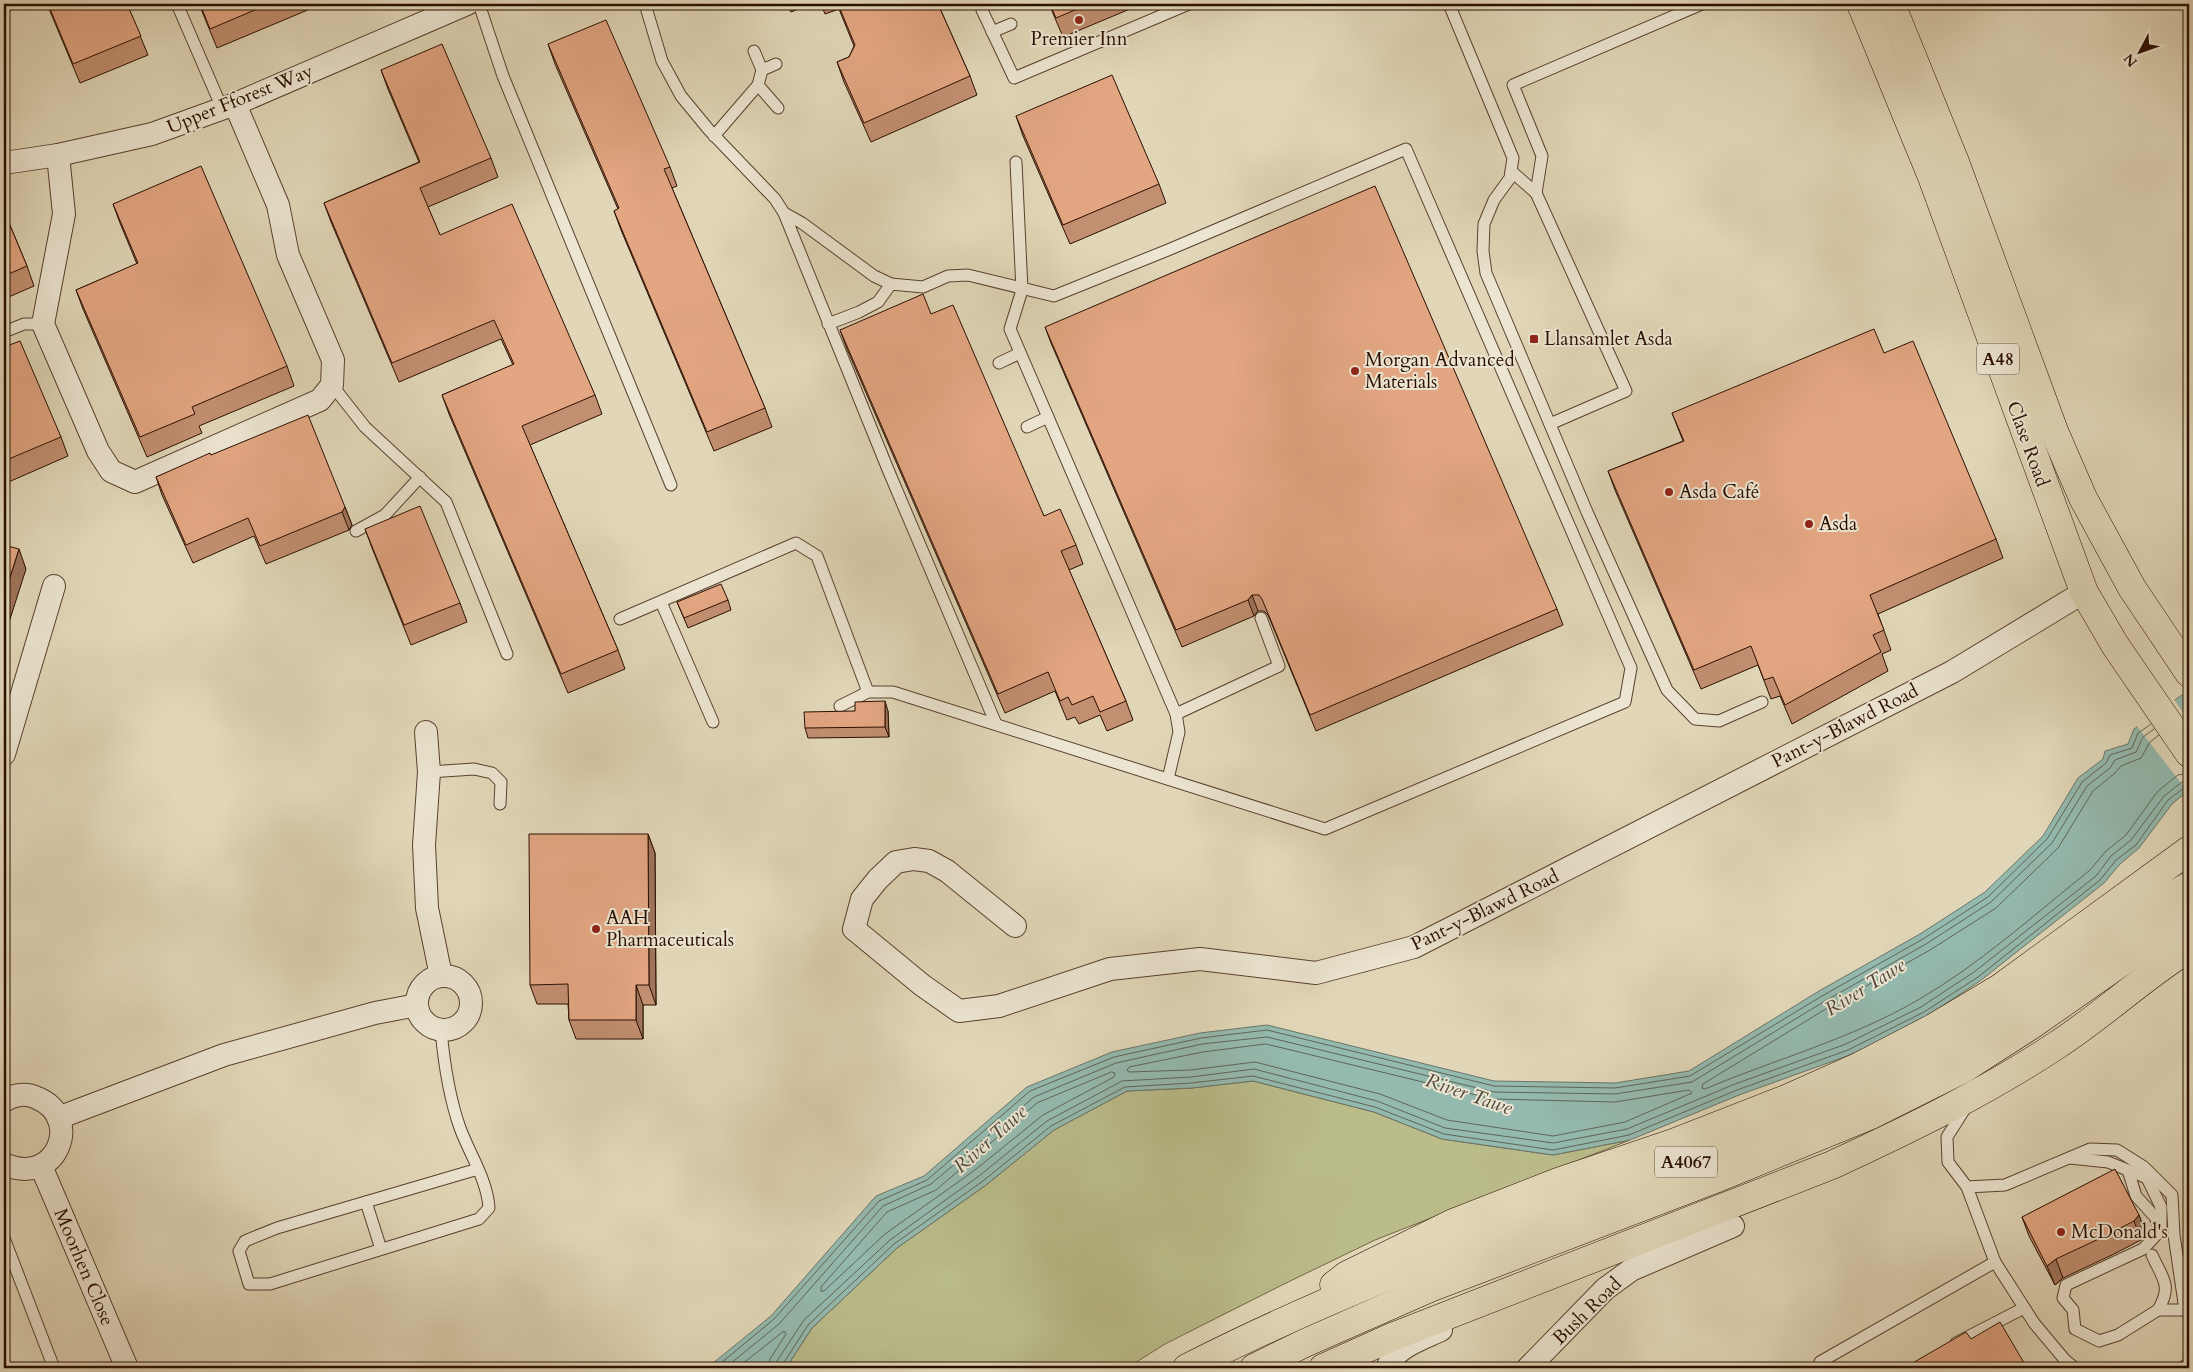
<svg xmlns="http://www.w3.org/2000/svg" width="2193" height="1372" viewBox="0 0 2193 1372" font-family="Cardo,serif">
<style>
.green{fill:#babc8a;stroke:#726545}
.water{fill:#94baaf;stroke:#6a7569}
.pier{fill:#e1d7b8}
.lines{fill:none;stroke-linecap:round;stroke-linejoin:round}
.shore{stroke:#5f6458;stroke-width:1}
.lane-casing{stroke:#58402e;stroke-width:13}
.street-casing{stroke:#58402e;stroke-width:24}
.primary-casing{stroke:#2a0e00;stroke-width:29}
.lane{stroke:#ece5d1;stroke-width:11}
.street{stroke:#ece5d1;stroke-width:22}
.primary{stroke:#e1d7b8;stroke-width:28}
.wall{fill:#c28f70;stroke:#2a0e00}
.shaded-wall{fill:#9e745b;stroke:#2a0e00}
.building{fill:#e2a682;stroke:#2a0e00}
.poi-dot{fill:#8f2418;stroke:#ece5d1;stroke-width:2}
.labels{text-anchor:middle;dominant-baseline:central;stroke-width:4;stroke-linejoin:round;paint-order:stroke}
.shield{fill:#ece5d1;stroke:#644e3f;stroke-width:1}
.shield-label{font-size:18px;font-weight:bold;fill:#2a0e00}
.poi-label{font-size:19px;fill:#2a0e00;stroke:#ece5d1;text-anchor:start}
.street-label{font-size:19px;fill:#2a0e00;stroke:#ece5d1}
.water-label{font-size:20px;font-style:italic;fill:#4f4a3d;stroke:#ece5d1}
</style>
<rect width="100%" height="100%" fill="#e1d7b8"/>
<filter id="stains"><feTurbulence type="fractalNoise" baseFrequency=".004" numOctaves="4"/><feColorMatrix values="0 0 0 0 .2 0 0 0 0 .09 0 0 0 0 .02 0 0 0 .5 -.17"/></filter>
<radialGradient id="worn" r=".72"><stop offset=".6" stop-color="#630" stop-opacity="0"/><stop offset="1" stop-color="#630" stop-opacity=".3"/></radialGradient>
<polygon class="green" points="1253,1081 1374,1112 1442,1139 1553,1155 1630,1140 1375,1240 1282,1285 1165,1344 1127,1368 786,1368 812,1328 897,1248 986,1185 1054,1130 1127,1091 1192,1088"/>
<polygon class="water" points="2189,690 2189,790 2172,804 2139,848 2120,864 2104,883 1980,981 1927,1016 1850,1055 1739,1095 1630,1140 1553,1155 1442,1139 1374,1112 1253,1081 1192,1088 1127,1091 1054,1130 986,1185 897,1248 812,1328 786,1368 707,1368 771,1316 876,1196 924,1176 1027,1087 1112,1052 1200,1033 1267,1025 1494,1081 1615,1083 1689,1071 1819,991 1920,934 1985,892 2043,836 2078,778 2103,759 2105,751 2128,744 2134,729"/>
<polygon class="pier" points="2173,698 2189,720 2188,792 2136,725"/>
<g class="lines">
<g class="shore">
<path d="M2159,735L2150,742L2141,758L2121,766L2115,773L2093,791L2058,848L1996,908L1930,950L1829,1007L1703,1084L1702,1088L1705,1089C1776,1059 1851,1039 1918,1000C1980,964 2034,915 2090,870L2106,851L2126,835L2158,791L2178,775L2189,773"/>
<polygon points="1266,1044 1493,1099 1615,1102 1689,1090 1692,1093 1625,1122 1553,1136 1447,1120 1380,1094 1255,1062 1190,1070 1129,1072 1127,1070 1129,1067 1203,1052"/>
<polygon points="1112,1072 1115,1073 1114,1077 1043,1115 975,1170 885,1234 824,1291 821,1291 821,1287 887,1212 936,1190 1037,1103"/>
<polyline points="715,1368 774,1319 879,1201 927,1180 1030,1091 1114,1057 1201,1038 1267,1030 1494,1086 1615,1088 1690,1076 1822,996 1923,939 1988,897 2047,839 2082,782 2106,763 2110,755 2132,748 2138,733 2151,724"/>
<polyline points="725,1368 779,1324 883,1206 931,1184 1034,1097 1116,1063 1202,1044 1267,1037 1494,1092 1615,1094 1692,1082 1825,1001 1926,944 1991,902 2052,843 2087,786 2110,768 2115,760 2136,752 2143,737 2154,729"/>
<polyline points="737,1368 784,1331 786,1334 770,1359 768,1368"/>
<polyline points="776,1368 777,1361 804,1320 890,1240 979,1176 1047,1121 1122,1081 1191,1077 1254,1069 1377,1101 1445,1128 1553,1143 1627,1129 1735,1084 1846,1044 1921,1007 1974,972 2096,876 2111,856 2131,840 2164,796 2182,782 2189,780"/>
<polyline points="782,1368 783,1364 808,1325 894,1244 983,1181 1051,1126 1125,1087 1191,1083 1253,1076 1375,1107 1444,1134 1553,1150 1629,1135 1737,1090 1848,1050 1924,1012 1978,977 2100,880 2116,860 2136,845 2168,800 2184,788 2189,787"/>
</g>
<defs>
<g id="lane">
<polyline points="177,4 222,108"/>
<polyline points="479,4 503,76 671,485"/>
<polyline points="645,4 662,61 681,96 709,130 775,199 784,213 802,223 874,276 891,284 923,287 948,276 968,275 1054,296 1168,250 1406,149 1631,668 1625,702 1325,829 893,692 868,692 840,706"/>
<polyline points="1449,4 1513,158 1510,178 1494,200 1484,224 1483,251 1486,273 1587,512 1667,690 1695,719 1719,721 1762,702"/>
<polyline points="982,10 1014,78 1189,4"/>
<polyline points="992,32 1011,24"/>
<polyline points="754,51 762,70 758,85 778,108"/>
<polyline points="762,70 776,64"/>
<polyline points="714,136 758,85"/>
<polyline points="1016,162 1022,290 1010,329 1176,714 1179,732 1168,779"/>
<polyline points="1511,171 1536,193 1626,391 1550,424"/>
<polyline points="1536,193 1542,156 1513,85 1702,4"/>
<polyline points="784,213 889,472 996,724"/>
<polyline points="828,324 859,312 878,302 891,284"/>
<polyline points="4,332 24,324 43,324"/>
<polyline points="999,363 1020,353"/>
<polyline points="332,385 365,427 446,502 507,654"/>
<polyline points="1027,427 1048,417"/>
<polyline points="356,531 385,515 420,477"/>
<polyline points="661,602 713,722"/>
<polyline points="620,619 796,543 817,556 868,692"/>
<polyline points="1176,714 1279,666 1261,618"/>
<polyline points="429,772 474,769 492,773 501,782 500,804"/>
<path d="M441,1030C444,1063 449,1097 460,1128C470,1155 487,1179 489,1208L479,1219L270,1284H249L239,1251L245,1241L277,1228L478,1169"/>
<polyline points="1966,1107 1947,1137 1948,1162 1967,1187 1995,1262 2034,1323 2065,1360 2075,1368"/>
<polyline points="2070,1158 2108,1162 2147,1178 2161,1207 2161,1230 2143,1249 2066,1285 2063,1298 2073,1310 2075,1329 2099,1341 2118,1335 2158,1310 2185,1310 2189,1315"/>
<polyline points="2128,1170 2136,1196 2155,1217 2159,1226"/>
<polyline points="1967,1187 2005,1185 2090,1149 2117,1150 2144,1167 2172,1195 2174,1235 2185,1310"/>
<polyline points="366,1202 381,1249"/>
<polyline points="4,1238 54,1368"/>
<path d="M2152,1255C2162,1278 2173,1285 2158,1310"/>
<polyline points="1956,1343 2024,1308"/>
<polyline points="1824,1368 1820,1362 1995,1262"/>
<polyline points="2182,1368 2189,1363"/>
</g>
<g id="street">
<polyline points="58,155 64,214 43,324 98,451 111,471 135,482 320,400 332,385 333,360 288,255 278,205 235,104"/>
<polyline points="4,163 58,155 152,134 235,104 467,4"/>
<polyline points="426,732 429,772 424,845 427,908 441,976"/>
<polyline points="4,754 54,586"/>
<polyline points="1015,926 947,871 929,861 914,859 896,862 878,879 862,899 854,929 922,985 959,1011 999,1006 1110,969 1200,959 1316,973 1414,947 1952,672 2084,592"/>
<circle cx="444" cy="1003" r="27"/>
<path d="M4,1101C13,1094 27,1093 37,1098C84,1117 57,1188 4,1164"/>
<polyline points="58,1118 224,1055 375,1013 417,1005"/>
<polyline points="41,1166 127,1368"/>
<path d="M1387,1368C1395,1347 1422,1339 1441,1330"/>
<polyline points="1528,1368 1605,1289 1631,1270 1733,1226"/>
</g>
<g id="primary">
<polyline points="1861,4 1932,177 2084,592 2115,645 2189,753"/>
<polyline points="1891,4 1955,162 2054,431 2083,498 2132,588 2189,673"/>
<polyline points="1334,1285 1347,1275 1453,1223 1558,1182 1673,1143 1786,1099 1860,1066 1933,1028 2000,988 2189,850"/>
<path d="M1187,1368C1345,1287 1514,1227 1679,1164C1739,1142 1799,1120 1856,1093C1911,1069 1965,1040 2014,1007C2072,967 2127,921 2189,886"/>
<polyline points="1254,1368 1305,1343 1430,1288 1715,1179 1871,1115 1963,1069 2030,1026 2189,915"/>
<path d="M1323,1368L1392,1337L1832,1165C1910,1129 1986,1092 2057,1045C2103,1015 2143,977 2189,948"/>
</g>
</defs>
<use href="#lane" class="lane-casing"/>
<use href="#street" class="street-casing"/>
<use href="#primary" class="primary-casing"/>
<use href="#lane" class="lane"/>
<use href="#street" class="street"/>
<use href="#primary" class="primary"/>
</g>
<g class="wall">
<polygon points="47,4 127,4 148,55 80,83"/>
<polygon points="199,4 322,4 217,48"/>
<polygon points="788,4 810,4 791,12"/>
<polygon points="821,4 938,4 970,76 977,95 871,142 844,82 837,62 849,57 854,46 839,9 825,14"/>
<polygon points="1049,4 1142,4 1063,37"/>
<polygon points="548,44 670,167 677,186 672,188 765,408 772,427 714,451 621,230 614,211 618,209 555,64"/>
<polygon points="381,70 491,158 498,177 428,207 440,235 595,395 602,414 530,445 618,650 625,669 568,693 449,414 442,395 513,365 501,339 399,382 331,222 324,203 419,162 388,89"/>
<polygon points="1016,116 1159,184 1166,203 1070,244 1023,136"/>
<polygon points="113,204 287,366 294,386 199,426 202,433 147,457 83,309 76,290 137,264 120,223"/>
<polygon points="4,211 27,266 34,286 4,299"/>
<polygon points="931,314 1044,516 1076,545 1083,564 1069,570 1126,701 1133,720 1107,731 1100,715 1079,724 1075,717 1067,720 1055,691 1005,713 847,349 840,330"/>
<polygon points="1045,327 1557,609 1563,625 1316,731 1268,615 1264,611 1258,611 1254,616 1182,647 1051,343"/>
<polygon points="4,347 61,437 68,456 4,484"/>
<polygon points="1884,353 1996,539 2003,558 1878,614 1891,650 1882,654 1888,671 1792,724 1780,696 1771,699 1758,665 1701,689 1615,490 1608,471 1683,441 1672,413"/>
<polygon points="211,455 345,507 352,525 349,530 266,564 254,536 193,563 162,495 156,477"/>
<polygon points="365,529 460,603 467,622 411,645 372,548"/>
<polygon points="728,600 731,610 688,628 677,602"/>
<polygon points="855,711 888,711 889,737 808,738 805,728"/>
<polygon points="648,834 655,853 656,1005 643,1005 643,1039 576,1039 569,1020 568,1004 537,1004 530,985"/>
<polygon points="2139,1215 2146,1235 2141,1240 2112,1255 2063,1278 2055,1285 2029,1236 2022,1217"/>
</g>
<g class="shaded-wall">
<polygon points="345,507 352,525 349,530 342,512"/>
<polygon points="19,549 26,569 4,638 4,596"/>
<polygon points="1252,595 1258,611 1254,616 1248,600"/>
<polygon points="885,701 888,711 889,737 885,727"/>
<polygon points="648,834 655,853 656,1005 649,985"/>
<polygon points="636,985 643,1005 643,1039 636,1020"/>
<polygon points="2139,1215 2146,1235 2141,1240 2134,1221"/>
<polygon points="2056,1259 2063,1278 2055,1285 2047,1266"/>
</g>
<g class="building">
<polygon points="48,4 127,4 141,36 73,64"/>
<polygon points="200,4 269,4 210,29"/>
<polygon points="838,4 938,4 970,76 864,123 837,62 849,57 855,45"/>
<polygon points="1050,4 1089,4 1056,18"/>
<polygon points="606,20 670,167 664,169 765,408 707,432 614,211 619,208 548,44"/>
<polygon points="442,44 491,158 420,188 440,235 512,204 595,395 522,426 618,650 561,674 442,395 514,364 494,320 392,363 324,203 420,162 381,70"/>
<polygon points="1112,75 1159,184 1063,225 1016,116"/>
<polygon points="201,166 287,366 192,407 195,414 140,437 76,290 138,263 113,204"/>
<polygon points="1375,186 1557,609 1310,715 1262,599 1259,595 1252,595 1248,600 1176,630 1045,327"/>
<polygon points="4,211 27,266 4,276"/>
<polygon points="923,294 931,314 953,305 1044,516 1060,509 1076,545 1061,551 1126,701 1100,712 1093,696 1072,705 1068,697 1060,701 1048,672 998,694 840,330"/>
<polygon points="1874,329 1884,353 1913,341 1996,539 1870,595 1884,630 1873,635 1881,652 1785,705 1773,677 1764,680 1751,646 1694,670 1608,471 1684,441 1672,413"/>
<polygon points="20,341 61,437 4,461 4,347"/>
<polygon points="308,415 345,507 342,512 260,546 248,518 186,545 156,477 210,453 211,455"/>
<polygon points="420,506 460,603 404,625 365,529"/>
<polygon points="4,545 19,549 4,596"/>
<polygon points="721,584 728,600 684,618 677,602"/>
<polygon points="885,701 885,727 805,728 804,712 855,711 855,702"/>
<polygon points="529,834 648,834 649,985 636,985 636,1020 569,1020 568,984 530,985"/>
<polygon points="2115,1169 2139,1215 2134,1221 2105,1236 2056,1259 2047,1266 2022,1217"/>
<polygon points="2000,1322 2027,1368 1904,1368 1966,1332 1971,1339"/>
</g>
<g class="poi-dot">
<circle cx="1079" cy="20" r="5"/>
<rect x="1529" y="334" width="10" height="10" rx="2.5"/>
<circle cx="1355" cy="371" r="5"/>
<circle cx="1669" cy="492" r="5"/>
<circle cx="1809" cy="524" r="5"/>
<circle cx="596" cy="929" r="5"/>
<circle cx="2061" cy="1232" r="5"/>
</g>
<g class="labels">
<g class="shield">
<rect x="1977" y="343.5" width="42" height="31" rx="4"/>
<rect x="1655" y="1146.5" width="62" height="31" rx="4"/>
</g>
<g class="shield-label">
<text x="1998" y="359">A48</text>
<text x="1686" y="1162">A4067</text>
</g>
<g class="poi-label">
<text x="1079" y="39" text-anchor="middle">Premier Inn</text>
<text x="1544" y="339">Llansamlet Asda</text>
<text x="1365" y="360">Morgan Advanced<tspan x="1365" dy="22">Materials</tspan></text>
<text x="1679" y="492">Asda Café</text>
<text x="1819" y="524">Asda</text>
<text x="606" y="918">AAH<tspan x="606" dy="22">Pharmaceuticals</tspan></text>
<text x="2071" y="1232">McDonald's</text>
</g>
<g class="street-label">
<text transform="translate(240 99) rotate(-22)">Upper Fforest Way</text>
<text transform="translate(2028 444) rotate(70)">Clase Road</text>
<text transform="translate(1845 726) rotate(-27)">Pant-y-Blawd Road</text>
<text transform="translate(1485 910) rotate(-26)">Pant-y-Blawd Road</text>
<text transform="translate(84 1267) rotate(67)">Moorhen Close</text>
<text transform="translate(1587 1311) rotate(-44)">Bush Road</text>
</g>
<g class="water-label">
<text transform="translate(1865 987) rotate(-32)">River Tawe</text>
<text transform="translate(1469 1094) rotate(19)">River Tawe</text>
<text transform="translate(990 1139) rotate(-42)">River Tawe</text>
</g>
</g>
<rect width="2193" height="1372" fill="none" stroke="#e1d7b8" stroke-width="20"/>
<rect x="5" y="5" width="2183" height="1362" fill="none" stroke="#2a0e00" stroke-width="2.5"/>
<rect x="10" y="10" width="2173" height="1352" fill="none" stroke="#2a0e00"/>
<g transform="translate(2140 52) rotate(229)" stroke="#ece5d1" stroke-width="4" paint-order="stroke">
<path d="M0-4L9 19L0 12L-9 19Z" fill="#2a0e00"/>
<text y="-8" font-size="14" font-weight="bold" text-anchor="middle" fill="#2a0e00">N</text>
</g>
<rect width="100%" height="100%" filter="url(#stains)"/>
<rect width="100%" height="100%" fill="url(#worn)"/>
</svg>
